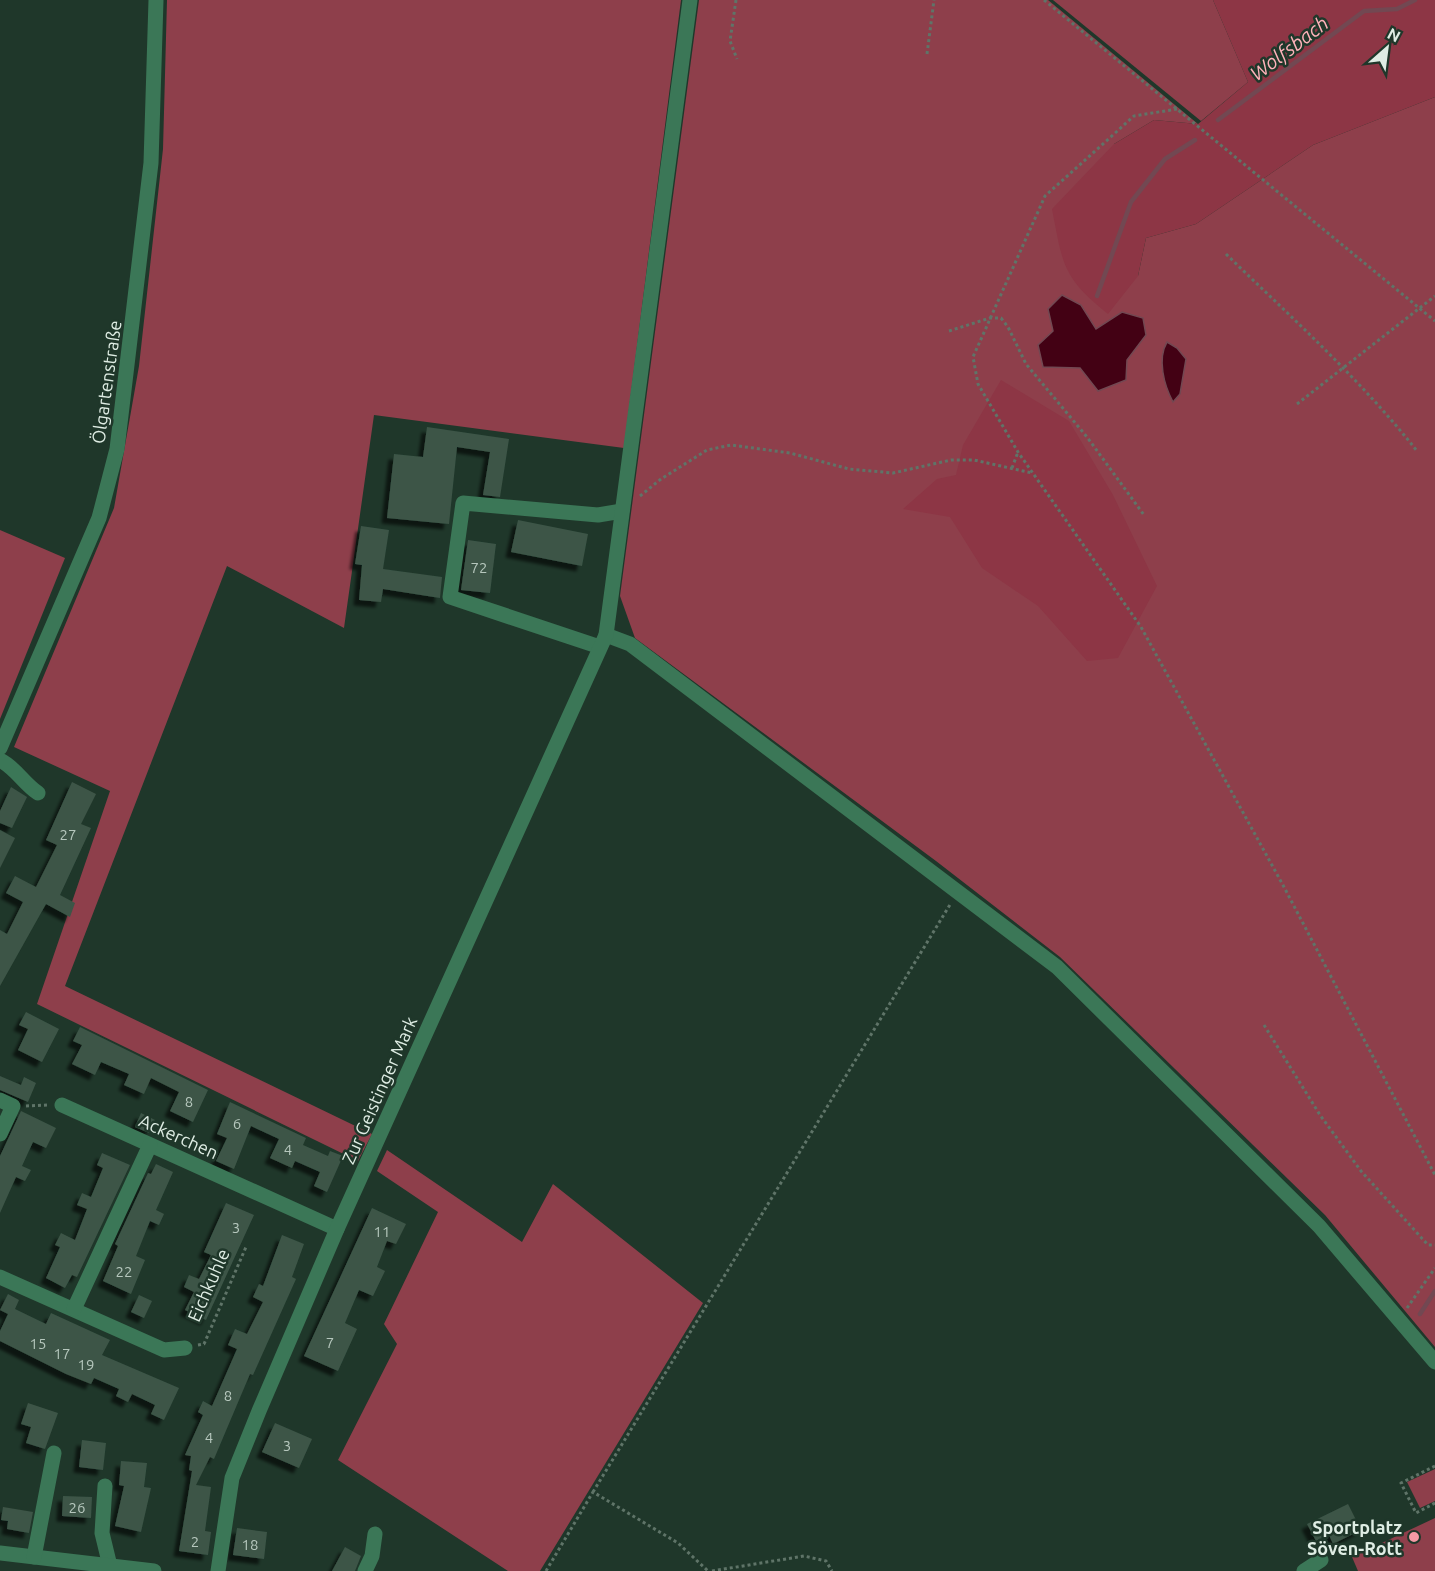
<svg xmlns="http://www.w3.org/2000/svg" width="1435" height="1571" viewBox="0 0 1435 1571" font-family="Ubuntu,sans-serif">
<style>
.green{fill:#8e3f4b}
.forest{fill:#8d3645}
.water{fill:#430114;stroke:#724852;stroke-width:1.5}
.lines{fill:none;stroke-linecap:round;stroke-linejoin:round}
.stream{stroke:#724852;stroke-width:4.5}
.building{fill:#3c5547;filter:url(#shadow)}
.path{stroke:#5f7468;stroke-width:3;stroke-dasharray:3 3;stroke-linecap:butt}
.minor{stroke:#3b7757;stroke-width:15}
.poi-dot{fill:#f49aa5;stroke:#1f372a;stroke-width:2}
.labels{text-anchor:middle;dominant-baseline:central;stroke-width:5;stroke-linejoin:round;paint-order:stroke}
.number-label{font-size:15px;fill:#b6c7bd}
.street-label{font-size:18px;fill:#dfede4;stroke:#1f372a}
.poi-label{font-size:18px;font-weight:bold;fill:#dfede4;stroke:#1f372a;text-anchor:end}
.water-label{font-size:20px;font-style:italic;fill:#ffb2ba;stroke:#1f372a}
</style>
<defs>
<filter id="shadow"><feDropShadow dx="-5.5" dy="5.5" stdDeviation="1.5" flood-color="#0009"/></filter>
</defs>
<rect width="100%" height="100%" fill="#1f372a"/>
<g class="green">
<polygon points="167,0 681,0 624,448 374,415 344,628 227,566 65,986 372,1134 358,1161 37,1004 110,791 14,747 114,508 139,366 163,149"/>
<polygon points="699,0 1048,0 1198,124 1154,120 1114,144 1138,276 1146,238 1196,224 1313,145 1435,97 1435,1347 1325,1215 1060,957 936,861 635,638 620,596"/>
<polygon points="1053,0 1213,0 1248,82 1201,121"/>
<polygon points="0,530 65,558 0,719"/>
<polygon points="387,1150 522,1242 553,1184 703,1303 540,1571 508,1571 338,1460 397,1344 384,1324 438,1212 377,1171"/>
<polygon points="1435,1469 1435,1501 1420,1508 1407,1482"/>
<polygon points="1435,1518 1435,1571 1358,1571 1352,1557"/>
</g>
<g class="forest">
<path d="M1213,0H1435V97L1313,145L1196,224L1146,238L1138,276L1108,314C1062,277 1063,265 1052,209L1114,144L1154,120L1198,124L1248,82Z"/>
<polygon points="1001,380 1069,421 1113,495 1157,586 1118,658 1087,661 1038,606 982,568 950,517 903,509 937,479 956,475 963,445"/>
</g>
<g class="water">
<polygon points="1062,295 1081,305 1096,329 1122,312 1143,318 1146,335 1127,360 1126,380 1098,391 1080,368 1043,367 1038,345 1053,331 1048,309"/>
<path d="M1167,342L1177,348L1186,359L1180,394L1173,402C1164,385 1157,359 1167,342Z"/>
</g>
<g class="lines">
<g class="stream">
<polyline points="1218,120 1364,11 1397,9 1415,0"/>
<polyline points="1097,296 1131,202 1165,159 1195,140"/>
<polyline points="1420,1314 1435,1291"/>
</g>
</g>
<g class="building">
<polygon points="427,427 509,439 500,497 483,495 490,452 457,447 449,524 387,518 394,454 423,457"/>
<polygon points="518,520 588,534 582,566 511,552"/>
<polygon points="361,526 389,530 383,569 442,577 440,598 383,589 381,602 359,600 362,565 355,564"/>
<polygon points="468,540 496,544 490,593 461,590"/>
<polygon points="72,782 96,794 81,824 91,828 60,895 75,903 70,917 46,904 0,986 0,930 7,934 23,902 6,893 15,876 36,887 57,845 46,840"/>
<polygon points="11,787 27,797 12,828 0,823 0,811"/>
<polygon points="0,830 15,838 0,868"/>
<polygon points="26,1012 59,1029 42,1062 18,1050 28,1029 19,1025"/>
<polygon points="80,1027 208,1090 193,1122 170,1111 179,1092 151,1078 144,1094 124,1085 129,1074 101,1062 95,1075 72,1064 82,1045 73,1041"/>
<polygon points="0,1076 21,1085 24,1077 36,1083 28,1102 0,1090"/>
<polygon points="230,1102 306,1138 303,1145 328,1156 330,1151 343,1156 327,1192 314,1186 320,1172 295,1161 292,1168 270,1158 279,1139 251,1126 234,1169 216,1161 227,1138 217,1134"/>
<polygon points="21,1111 56,1128 46,1148 33,1142 22,1166 31,1170 25,1181 16,1177 0,1213 0,1156"/>
<polygon points="141,1113 155,1120 149,1133 135,1127"/>
<polygon points="102,1153 130,1165 77,1277 72,1275 65,1288 46,1278 60,1247 55,1245 61,1233 75,1240 87,1209 77,1205 82,1193 91,1197 103,1168 97,1165"/>
<polygon points="156,1164 173,1172 156,1210 164,1214 159,1225 150,1221 136,1256 145,1260 131,1294 103,1281 118,1246 115,1244 148,1173 151,1174"/>
<polygon points="226,1203 254,1215 206,1320 185,1310 194,1292 184,1287 189,1275 199,1279 211,1255 204,1252"/>
<polygon points="372,1208 406,1224 396,1244 387,1241 377,1267 385,1271 373,1296 359,1290 345,1323 357,1329 338,1371 304,1356"/>
<polygon points="282,1235 304,1244 292,1277 296,1279 253,1375 250,1374 214,1459 210,1457 196,1485 211,1487 205,1531 211,1532 208,1555 179,1551 192,1471 189,1470 191,1456 185,1455 203,1415 198,1412 203,1401 212,1406 237,1349 228,1345 235,1329 247,1334 263,1302 253,1297 259,1284 263,1286"/>
<polygon points="8,1294 19,1300 15,1309 46,1324 51,1313 110,1340 102,1355 179,1388 164,1420 151,1414 155,1405 132,1394 128,1402 116,1396 119,1389 94,1378 91,1384 66,1374 0,1341 0,1331 8,1314 0,1310"/>
<polygon points="139,1295 152,1301 144,1318 131,1312"/>
<polygon points="28,1403 58,1413 45,1449 26,1443 31,1427 21,1424"/>
<polygon points="275,1423 312,1439 299,1468 262,1452"/>
<polygon points="82,1440 106,1443 103,1470 79,1467"/>
<polygon points="121,1461 147,1463 144,1487 151,1488 141,1532 115,1526 124,1486 119,1485"/>
<polygon points="63,1496 92,1497 91,1518 62,1516"/>
<polygon points="1348,1504 1361,1530 1333,1544 1329,1535 1316,1541 1307,1524"/>
<polygon points="3,1507 33,1512 29,1533 7,1529 8,1521 1,1520"/>
<polygon points="237,1528 267,1532 264,1559 233,1555"/>
<polygon points="345,1547 361,1556 355,1571 332,1571"/>
</g>
<g class="lines">
<g class="path">
<polyline points="736,0 730,41 737,59"/>
<polyline points="1044,0 1435,321"/>
<polyline points="927,54 934,0"/>
<polyline points="1177,109 1134,116 1045,196 973,357 978,384 1018,452 1141,627 1284,887 1435,1175"/>
<path d="M1226,254C1292,318 1360,379 1417,451"/>
<polyline points="949,331 990,318 1001,318 1008,327 1026,364 1087,437 1144,515"/>
<polyline points="1297,404 1435,296"/>
<polyline points="1012,468 1018,452"/>
<polyline points="640,496 661,479 707,450 731,445 790,453 849,469 893,473 951,460 974,460 1032,473"/>
<polyline points="1264,1025 1320,1115 1361,1171 1428,1245 1435,1245"/>
<polyline points="26,1106 47,1105"/>
<polyline points="1407,1308 1435,1268"/>
<polyline points="198,1345 204,1344 246,1247"/>
<polyline points="1435,1466 1401,1483 1416,1513 1435,1503"/>
<polyline points="593,1492 951,903"/>
<polyline points="546,1571 593,1492 678,1543 708,1571"/>
<polyline points="712,1571 804,1556 826,1561 832,1571"/>
</g>
<g class="minor">
<polyline points="606,635 630,644 1057,967 1319,1226 1435,1362"/>
<polyline points="600,647 450,597 463,503 598,515 622,511"/>
<polyline points="0,748 99,518 117,449 151,163 156,0"/>
<path d="M0,760C16,768 23,783 38,793"/>
<polyline points="0,1100 13,1106 0,1134"/>
<polyline points="62,1105 337,1229"/>
<polyline points="0,1277 164,1350 185,1348"/>
<polyline points="74,1309 150,1145"/>
<polyline points="105,1486 102,1533 110,1566"/>
<polyline points="0,1553 154,1571"/>
<polyline points="34,1557 54,1453"/>
<polyline points="218,1571 232,1478 259,1411 337,1229 606,635 690,0"/>
<polyline points="365,1571 372,1556 375,1534"/>
<polyline points="1304,1571 1321,1560"/>
</g>
</g>
<circle class="poi-dot" cx="1414" cy="1537" r="6"/>
<g class="labels">
<g class="number-label">
<text x="479" y="567">72</text>
<text x="68" y="834">27</text>
<text x="189" y="1101">8</text>
<text x="237" y="1123">6</text>
<text x="288" y="1149">4</text>
<text x="236" y="1227">3</text>
<text x="382" y="1231">11</text>
<text x="124" y="1271">22</text>
<text x="330" y="1342">7</text>
<text x="38" y="1343">15</text>
<text x="62" y="1353">17</text>
<text x="86" y="1364">19</text>
<text x="228" y="1395">8</text>
<text x="209" y="1437">4</text>
<text x="287" y="1445">3</text>
<text x="77" y="1507">26</text>
<text x="195" y="1541">2</text>
<text x="250" y="1544">18</text>
</g>
<g class="street-label">
<text transform="translate(106 382) rotate(-82)">Ölgartenstraße</text>
<text transform="translate(379 1090) rotate(-66)">Zur Geistinger Mark</text>
<text transform="translate(179 1136) rotate(24)">Ackerchen</text>
<text transform="translate(208 1285) rotate(-66)">Eichkuhle</text>
</g>
<g class="poi-label">
<text x="1402" y="1527">Sportplatz<tspan x="1402" dy="21">Söven-Rott</tspan></text>
</g>
<g class="water-label">
<text transform="translate(1289 48) rotate(-37)">Wolfsbach</text>
</g>
</g>
<g transform="translate(1387 48) rotate(28)" stroke="#1f372a" stroke-width="4.5" paint-order="stroke">
<path d="M0-4.5L10 22L0 15L-10 22Z" fill="#dfede4"/>
<text y="-9" font-size="16" font-weight="bold" text-anchor="middle" fill="#dfede4">N</text>
</g>
</svg>
